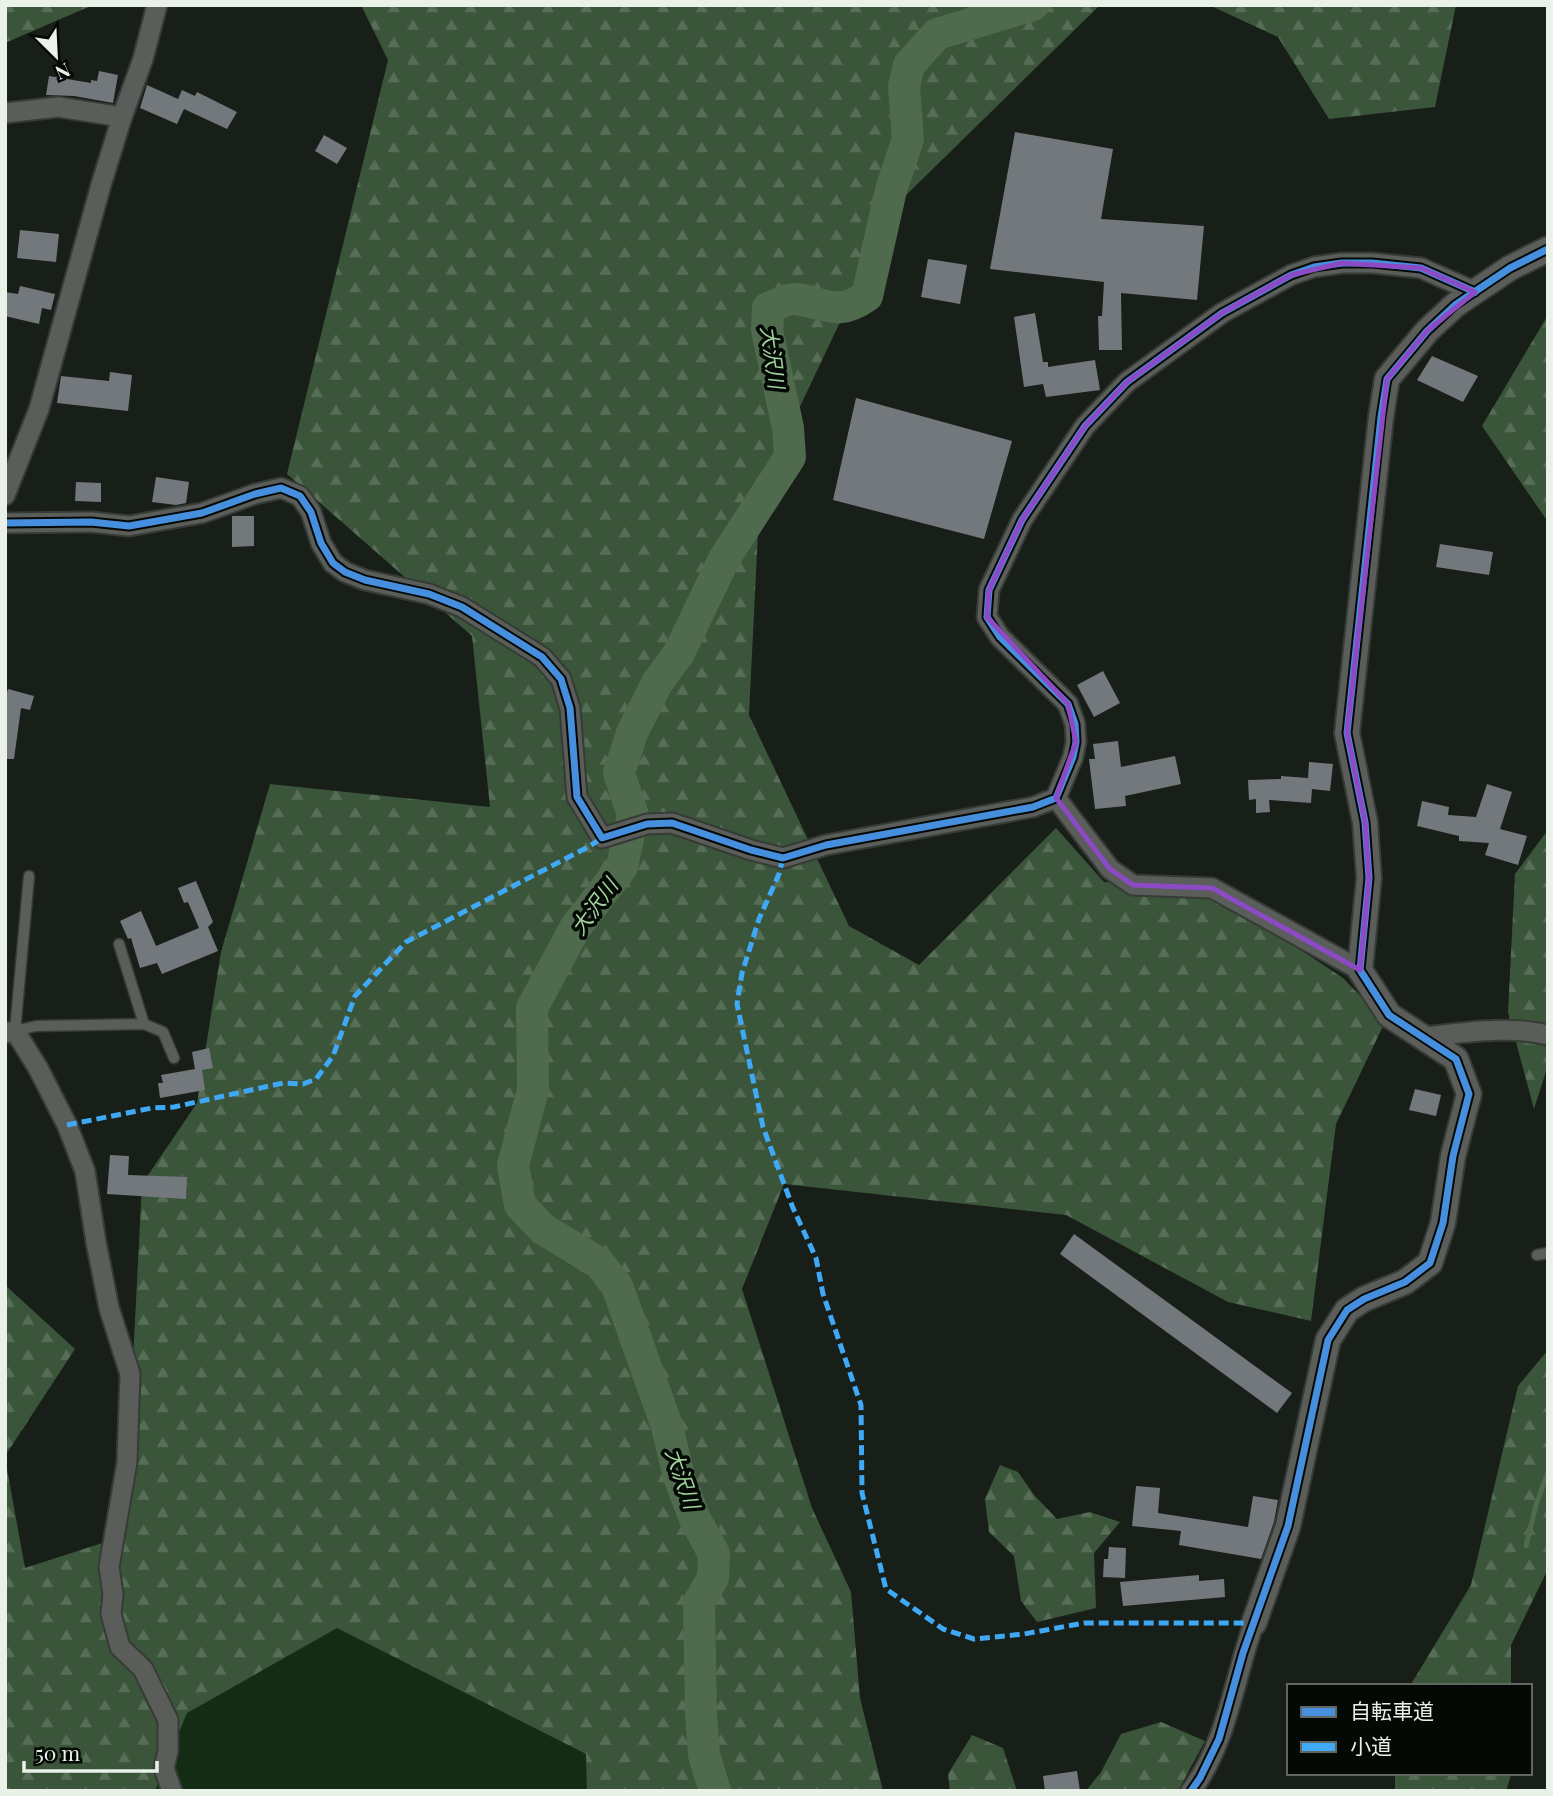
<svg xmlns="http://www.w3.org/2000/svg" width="1553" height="1796" viewBox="0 0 1553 1796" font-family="'Playfair Display','Noto Sans JP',serif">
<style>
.green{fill:#152c14}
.forest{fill:url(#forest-firs)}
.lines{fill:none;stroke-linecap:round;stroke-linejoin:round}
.stream{stroke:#4f6a4d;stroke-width:5}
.river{stroke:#4f6a4d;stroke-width:32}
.building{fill:#73787d}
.service-casing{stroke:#363b36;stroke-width:13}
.minor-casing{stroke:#363b36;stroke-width:23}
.tertiary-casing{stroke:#363b36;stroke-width:28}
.service{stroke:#5a5d59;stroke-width:10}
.minor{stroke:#5a5d59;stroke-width:19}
.tertiary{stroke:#5a5d59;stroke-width:24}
.quiet{stroke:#3fa9f5;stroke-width:5;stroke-dasharray:10 5;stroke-linecap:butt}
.cycleway-casing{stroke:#050905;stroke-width:11}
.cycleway{stroke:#468fdf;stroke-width:7}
.marked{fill:none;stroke:#8c4ac5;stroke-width:5;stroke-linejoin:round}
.labels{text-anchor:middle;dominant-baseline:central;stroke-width:7;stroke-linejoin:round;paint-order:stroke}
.water-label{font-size:21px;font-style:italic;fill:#9fd19c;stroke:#050905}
</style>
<defs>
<pattern id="forest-firs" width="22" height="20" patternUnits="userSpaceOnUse" patternTransform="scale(1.75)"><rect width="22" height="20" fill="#3b553a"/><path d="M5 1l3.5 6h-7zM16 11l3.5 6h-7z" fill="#576e56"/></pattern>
</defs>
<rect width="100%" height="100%" fill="#181e18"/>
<polygon class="green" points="328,1614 587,1754 587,1791 155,1791 187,1713"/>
<g class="forest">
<polygon points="5,5 93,5 5,43"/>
<polygon points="361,5 1100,5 895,206 760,491 749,715 849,926 919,965 1056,828 1104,882 1206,887 1343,978 1385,1022 1336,1124 1311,1321 1228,1302 1066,1215 784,1184 742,1289 812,1508 851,1592 860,1698 883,1791 587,1791 586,1754 337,1628 187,1713 155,1791 5,1791 5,1458 25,1568 124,1536 142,1184 197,1103 221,952 270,784 490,807 472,636 287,474 388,60"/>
<polygon points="1209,5 1456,5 1435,107 1329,119 1278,37"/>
<polygon points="1548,315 1548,522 1482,426"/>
<polygon points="1548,830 1548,1065 1534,1109 1508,1012 1515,874"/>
<polygon points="5,1285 75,1349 5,1456"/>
<polygon points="1548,1350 1548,1569 1511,1645 1511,1686 1410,1686 1471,1585 1518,1386"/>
<polygon points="1000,1465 1018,1472 1034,1495 1057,1519 1090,1512 1120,1522 1094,1553 1096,1608 1037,1622 1021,1601 1014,1556 989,1532 985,1499"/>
<polygon points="1161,1722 1205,1741 1178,1791 1086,1791 1101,1772 1121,1734"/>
<polygon points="972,1735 1003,1748 1017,1791 950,1791 948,1774"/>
<polygon points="1395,1773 1511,1773 1511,1775 1506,1791 1395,1791"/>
</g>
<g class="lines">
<polyline class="stream" points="1526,1546 1536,1505 1548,1472"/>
<path class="river" d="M715,1791L704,1755L701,1714L699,1602L713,1578L714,1554L695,1519L679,1477L667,1426L617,1286L599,1263L543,1229L520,1205L513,1165L533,1090L532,1008L575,928L622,867L633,815L619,773L632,733L657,683L679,653L724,559L790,457L788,428L767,330L768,308C776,305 786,299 794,299C826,302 836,318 867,296L891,190L908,139L904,87L909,65L937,34L1033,5"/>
</g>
<g class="building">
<polygon points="99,71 118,75 113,103 74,96 46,95 49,76 91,83 91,80 97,81"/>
<polygon points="147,85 178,99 182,90 195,96 197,92 237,112 227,129 184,109 177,124 140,108"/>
<polygon points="1015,132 1113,149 1101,219 1204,226 1197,300 1121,293 1122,350 1099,350 1098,316 1102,316 1104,282 990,269"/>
<polygon points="324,135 347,148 337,164 315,151"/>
<polygon points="20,230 59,234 56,262 17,258"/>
<polygon points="928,259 967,265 960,304 921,297"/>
<polygon points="20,286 55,294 51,310 42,308 39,324 5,316 5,292 18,294"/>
<polygon points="1035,313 1043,362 1048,362 1048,367 1095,360 1100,390 1046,397 1043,384 1024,387 1014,317"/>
<polygon points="1432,356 1478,376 1463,402 1417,380"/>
<polygon points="110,372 132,375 128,411 57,403 61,376 109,381"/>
<polygon points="856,398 1012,441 984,539 833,500"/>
<polygon points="156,477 189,482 186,503 176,505 152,502"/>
<polygon points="76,482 101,483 101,502 75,501"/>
<polygon points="232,516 254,516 254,546 232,547"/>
<polygon points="1440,544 1493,552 1489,575 1436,567"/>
<polygon points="1103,671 1120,703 1094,717 1077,685"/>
<polygon points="8,689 34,696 30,710 21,708 14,759 5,759 5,700"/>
<polygon points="1118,741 1121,767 1175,756 1181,784 1125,796 1126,806 1095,809 1089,759 1095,759 1093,744"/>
<polygon points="1309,762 1333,764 1330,791 1312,789 1311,803 1269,800 1270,812 1256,813 1256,799 1249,800 1248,780 1281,779 1281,776 1308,778"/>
<polygon points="1487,784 1512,792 1500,829 1527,836 1518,865 1485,855 1489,843 1459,841 1459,836 1417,826 1422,801 1449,807 1448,815 1476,817"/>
<polygon points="196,881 213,922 208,927 218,951 162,974 157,963 140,968 131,938 128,939 120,921 141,911 156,946 199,928 188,902 184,903 178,888"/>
<polygon points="209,1048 213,1068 202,1070 205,1090 160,1098 158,1083 163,1083 161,1075 195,1069 192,1052"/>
<polygon points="1415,1089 1441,1095 1436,1116 1409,1110"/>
<polygon points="110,1155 129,1156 128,1175 187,1177 186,1199 107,1194"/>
<polygon points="1074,1234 1292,1393 1277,1413 1060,1254"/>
<polygon points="1136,1486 1160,1488 1158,1513 1248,1527 1253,1496 1278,1500 1274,1522 1261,1559 1179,1545 1181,1531 1132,1526"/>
<polygon points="1109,1547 1126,1548 1125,1578 1103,1577 1104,1559 1108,1559"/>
<polygon points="1199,1575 1199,1581 1224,1579 1225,1597 1123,1606 1120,1582"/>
<polygon points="1077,1771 1080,1791 1045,1791 1043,1776"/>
</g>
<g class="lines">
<defs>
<g id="service">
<polyline points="29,876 15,1031 36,1026 144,1024 163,1032 174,1058"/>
<polyline points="119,944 144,1024"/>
<polyline points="1537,1255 1548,1253"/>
</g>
<g id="minor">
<polyline points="5,113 58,107 122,117"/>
<polyline points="5,495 39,409 101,185 122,117 143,59 157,5"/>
<polyline points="5,523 91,522 129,526 202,513 255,494 281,488 300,496 311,512 321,543 333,563 345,572 365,580 429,594 462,607 542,657 561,679 570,708 577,797 602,838 647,824 672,823 751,850 783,858 826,845 1033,807 1056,798 1073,757 1076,742 1075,724 1068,704 1000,637 987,617 989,590 1022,520 1085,426 1127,382 1222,313 1291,275 1314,267 1342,263 1372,263 1421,268 1475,292"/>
<polyline points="1056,798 1110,869 1133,885 1212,888 1360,970"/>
<polyline points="5,1033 15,1031 38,1068 67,1125 85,1171 96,1242 109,1308 130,1374 127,1462 109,1567 113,1594 111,1614 120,1647 143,1669 168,1720 168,1751 164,1768 172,1791"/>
<path d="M1423,1037C1464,1033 1507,1025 1548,1035"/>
<path d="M1191,1791C1227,1743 1234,1679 1254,1623"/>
</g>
<polyline id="tertiary" points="1254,1623 1288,1526 1328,1340 1347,1310 1364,1299 1405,1282 1430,1263 1443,1223 1453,1156 1469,1094 1456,1059 1389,1015 1360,970 1369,878 1365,822 1347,733 1381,417 1387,379 1427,331 1455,305 1510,268 1548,249"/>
</defs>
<use href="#service" class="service-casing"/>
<use href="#minor" class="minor-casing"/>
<use href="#tertiary" class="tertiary-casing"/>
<use href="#service" class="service"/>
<use href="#minor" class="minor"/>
<use href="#tertiary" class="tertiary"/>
<g class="quiet">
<polyline points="783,858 779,874 759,919 742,973 737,1004 763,1127 793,1208 816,1258 823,1294 861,1405 862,1493 886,1589 943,1629 974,1639 1024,1634 1084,1623 1254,1623"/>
<polyline points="67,1125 152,1108 174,1107 283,1083 303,1084 316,1079 333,1056 355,996 406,942 588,847 602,838"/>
</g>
<defs>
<g id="cycleway">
<polyline points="5,523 91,522 129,526 202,513 255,494 281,488 300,496 311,512 321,543 333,563 345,572 365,580 429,594 462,607 542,657 561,679 570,708 577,797 602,838 647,824 672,823 751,850 783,858 826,845 1033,807 1056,798 1073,757 1076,742 1075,724 1068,704 1000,637 987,617 989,590 1022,520 1085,426 1127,382 1222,313 1291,275 1314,267 1342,263 1372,263 1421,268 1475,292"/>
<polyline points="1191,1791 1200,1778 1219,1739 1243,1653 1288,1526 1328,1340 1347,1310 1364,1299 1405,1282 1430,1263 1443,1223 1453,1156 1469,1094 1456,1059 1389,1015 1360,970 1369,878 1365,822 1347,733 1381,417 1387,379 1427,331 1455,305 1510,268 1548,249"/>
</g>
</defs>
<use href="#cycleway" class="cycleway-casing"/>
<use href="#cycleway" class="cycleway"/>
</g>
<path class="marked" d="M1342,263L1421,268L1475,292L1427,331L1387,379L1347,733L1365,822L1369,878L1360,970L1212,888L1133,885L1110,869L1056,798L1076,742L1068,704L987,617L989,590L1022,520L1085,426L1127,382L1222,313L1291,275Z"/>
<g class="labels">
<g class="water-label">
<text transform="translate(774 357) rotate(82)">大沢川</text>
<text transform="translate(593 906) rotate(-54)">大沢川</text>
<text transform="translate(684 1478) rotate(71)">大沢川</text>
</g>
</g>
<rect width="1553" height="1796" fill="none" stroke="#e9f1e8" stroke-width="14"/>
<rect x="1287" y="1684" width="245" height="91" fill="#050905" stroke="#606660" stroke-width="2"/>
<rect x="1301" y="1707" width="35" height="10" fill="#468fdf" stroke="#606660" stroke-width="2"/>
<text x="1350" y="1719" font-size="21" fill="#e9f1e8">自転車道</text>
<rect x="1301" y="1742" width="35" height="10" fill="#3fa9f5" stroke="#606660" stroke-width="2"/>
<text x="1350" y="1754" font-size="21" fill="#e9f1e8">小道</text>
<g transform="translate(56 56) rotate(156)" stroke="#050905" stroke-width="5" paint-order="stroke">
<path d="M0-5L12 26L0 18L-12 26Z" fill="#e9f1e8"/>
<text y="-10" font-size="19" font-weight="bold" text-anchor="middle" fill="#e9f1e8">N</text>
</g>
<path d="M24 1761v10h133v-10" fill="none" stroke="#e9f1e8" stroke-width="3.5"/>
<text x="35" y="1761" font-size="21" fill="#e9f1e8" stroke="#050905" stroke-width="5" paint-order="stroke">50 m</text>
</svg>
